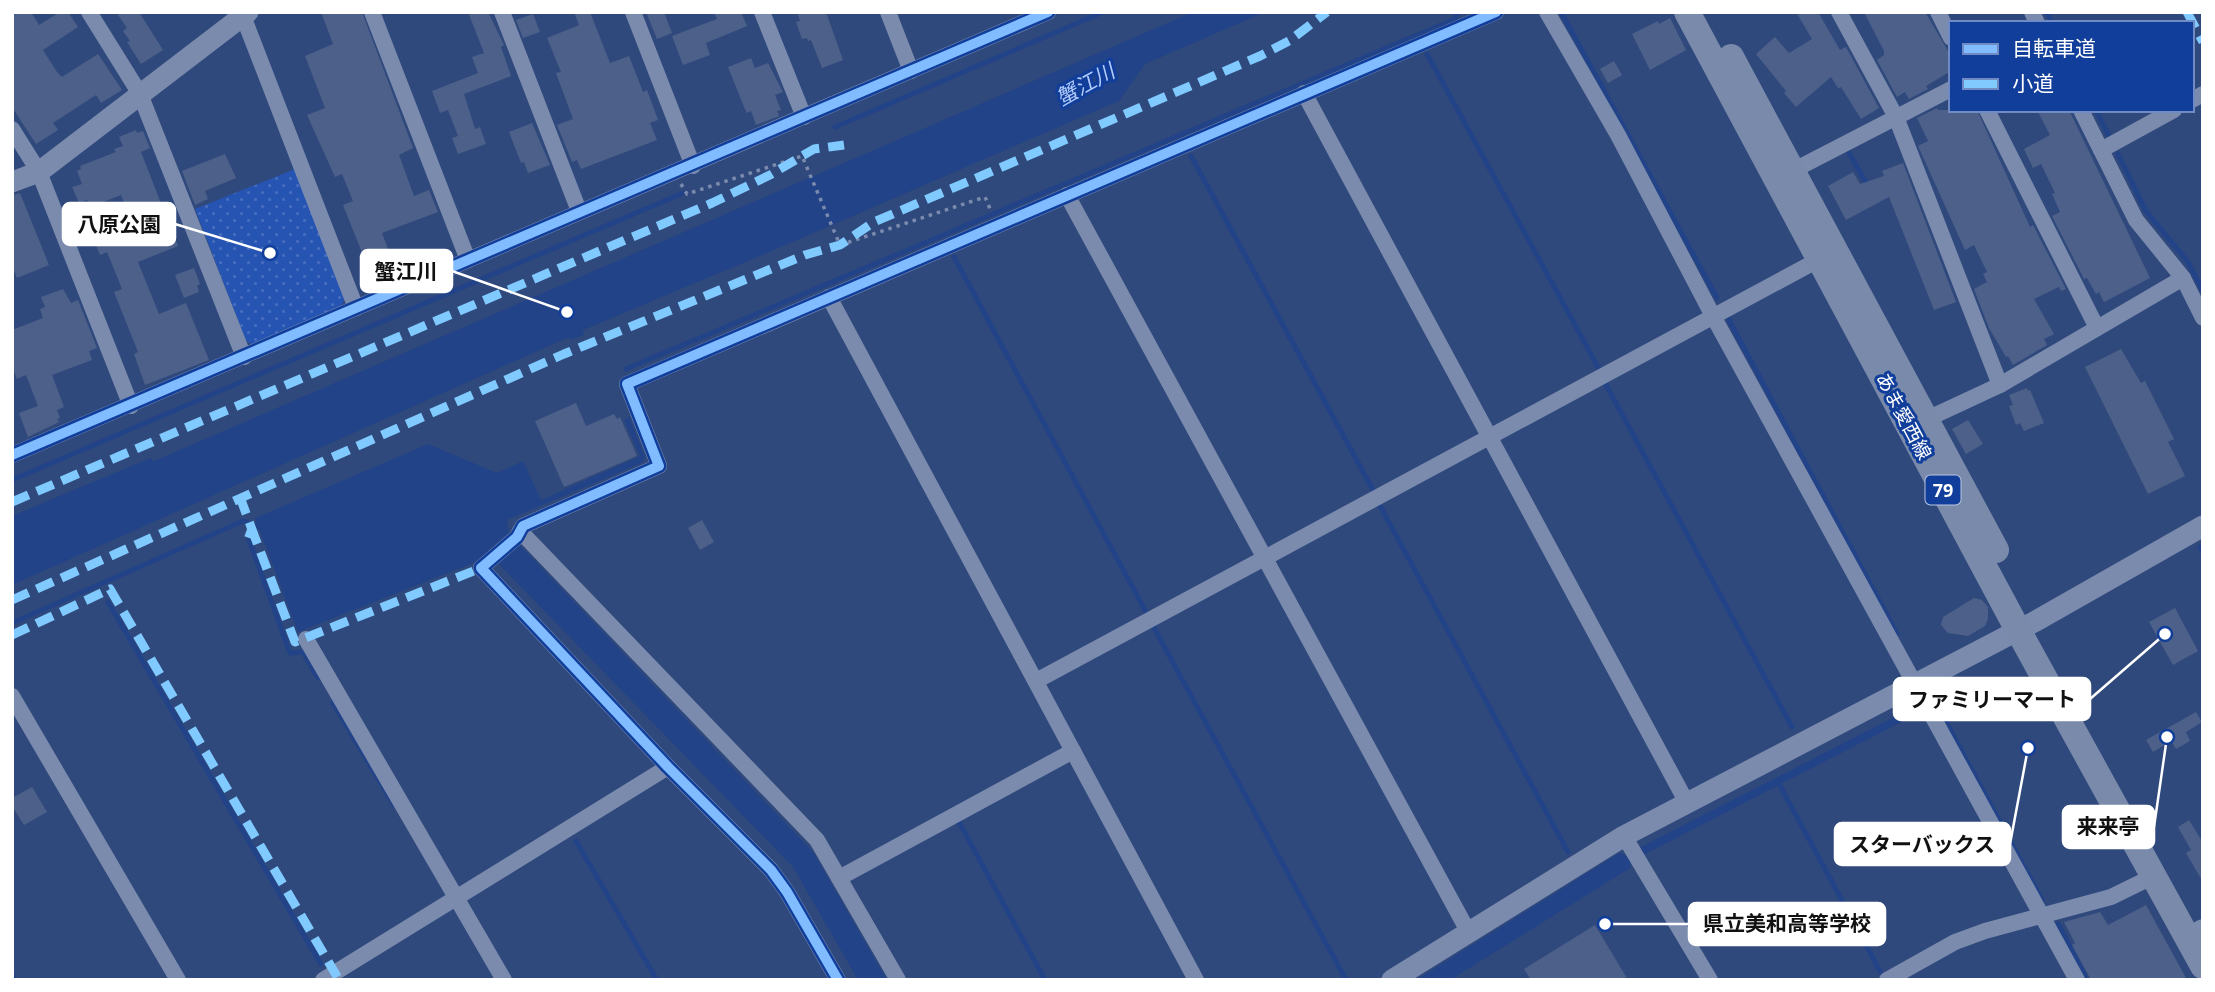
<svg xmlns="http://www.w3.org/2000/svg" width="2215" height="992" viewBox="0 0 2215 992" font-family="'Noto Sans','Noto Sans JP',sans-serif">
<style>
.park{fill:url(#park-dots)}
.water{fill:#224388}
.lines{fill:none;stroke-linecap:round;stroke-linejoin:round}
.stream{stroke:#224388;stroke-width:5}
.building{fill:#4c6089}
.path{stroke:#7b8bad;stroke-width:3.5;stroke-dasharray:3.5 5;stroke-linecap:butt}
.minor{stroke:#7b8bad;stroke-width:16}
.tertiary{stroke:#7b8bad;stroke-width:21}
.primary{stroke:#798aab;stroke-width:26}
.quiet{stroke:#80caff;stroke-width:9;stroke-dasharray:18 9;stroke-linecap:butt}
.cycleway-casing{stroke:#113e9b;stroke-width:15}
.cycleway{stroke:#80bcff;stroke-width:10}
.labels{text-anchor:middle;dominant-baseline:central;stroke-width:6;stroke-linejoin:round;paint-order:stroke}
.shield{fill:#113e9b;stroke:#b8c5e1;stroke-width:2}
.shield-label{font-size:18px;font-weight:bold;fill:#fff}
.street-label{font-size:19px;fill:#fff;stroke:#113e9b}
.water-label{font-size:21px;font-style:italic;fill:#b1cbfb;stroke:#113e9b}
.leader{fill:none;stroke:#fff;stroke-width:2.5}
.callout-dot{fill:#fff;stroke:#113e9b;stroke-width:2.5}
.callout{fill:#fff;stroke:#fff;stroke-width:2.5}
.callout-label{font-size:21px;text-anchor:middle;font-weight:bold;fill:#111}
</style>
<defs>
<pattern id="park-dots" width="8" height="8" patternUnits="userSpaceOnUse" patternTransform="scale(1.75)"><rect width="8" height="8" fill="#2654b2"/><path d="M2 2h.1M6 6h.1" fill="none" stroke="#476ebe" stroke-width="1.8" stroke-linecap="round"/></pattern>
</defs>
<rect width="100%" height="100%" fill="#30497c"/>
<polygon class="park" points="295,169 345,298 341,307 254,345 246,341 195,209"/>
<g class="water">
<polygon points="1193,12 1265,12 1145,64 1119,101 767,253 583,330 584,335 571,340 569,337 12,585 12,516 150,458 154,461"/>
<polygon points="629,417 645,457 642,463 507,520 509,534 813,852 887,980 858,980 793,867 491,556 298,632 255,518 428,444 497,473 523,461 541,500 640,456 624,420"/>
<polygon points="1912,708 1915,715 1643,855 1639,848"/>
<polygon points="1619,853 1628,856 1631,862 1630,868 1450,980 1416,980"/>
</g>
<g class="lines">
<g class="stream">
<polyline points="1561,12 1717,298"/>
<polyline points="2047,12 2052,23"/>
<polyline points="1427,54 1599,369"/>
<polyline points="2096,110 2108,134"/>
<polyline points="835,127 1103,12"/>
<polyline points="1848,151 1869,188"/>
<polyline points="2118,154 2146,211 2188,262 2203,291"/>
<polyline points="1191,156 1373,490"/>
<polyline points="954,257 1147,614"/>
<polyline points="1729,320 1897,634"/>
<polyline points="626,369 1455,19 1458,12"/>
<polyline points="1605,383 1792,727"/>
<polyline points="12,480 683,193"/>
<polyline points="1379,504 1568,852"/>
<polyline points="249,540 290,653 303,652 318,678"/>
<polyline points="2200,547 2203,553"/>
<polyline points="108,602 321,964"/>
<polyline points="12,623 243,521 262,528"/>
<polyline points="1153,626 1346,980"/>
<polyline points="1933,698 2042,900"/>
<polyline points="333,703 394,805"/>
<polyline points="1778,782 1880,971"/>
<polyline points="959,822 1045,980"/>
<polyline points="576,841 657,980"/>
<polyline points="2058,924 2087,980"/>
<polyline points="12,974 15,980"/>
</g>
</g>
<g class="building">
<polygon points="12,12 31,12 39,25 60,12 68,12 78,27 43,50 57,72 62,77 98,54 122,90 101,103 96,95 53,123 58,130 36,144 12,107"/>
<polygon points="116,12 139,12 163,50 141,64 127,42 130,41 123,31 127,28"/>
<polygon points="321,12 362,12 413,148 399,155 414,196 429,190 438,212 382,233 394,265 378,271 376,267 369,270 343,205 353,201 342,174 335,177 307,115 325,108 305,56 333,44"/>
<polygon points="468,12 488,12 504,45 501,47 511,76 464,94 475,129 480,127 486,144 458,154 452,138 458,136 448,110 440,113 432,91 478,73 472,57 484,53"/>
<polygon points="574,12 590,12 610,63 629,56 643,92 647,90 658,120 650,123 657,140 581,169 577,160 572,162 557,125 573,119 556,73 561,72 547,38 579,25"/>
<polygon points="646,12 664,12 672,33 657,39"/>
<polygon points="714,12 741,12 747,26 706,43 710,55 683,65 672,36 717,19"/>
<polygon points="797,12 826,12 843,60 822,68 811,40 808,41 807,38 802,39 796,22 800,21"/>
<polygon points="1796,12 1818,12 1840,50 1846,47 1879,108 1861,119 1841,87 1838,88 1831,77 1796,107 1784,93 1786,91 1756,54 1775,37 1789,53 1812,39"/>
<polygon points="1864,12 1925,12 1951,56 1951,71 1926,86 1928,89 1909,99 1905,92 1897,97 1877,60 1884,55 1884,51"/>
<polygon points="533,14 540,32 523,38 516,20"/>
<polygon points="1670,18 1686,50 1650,70 1632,34 1658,21 1659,24"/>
<polygon points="751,58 755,68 768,63 783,92 775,95 781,110 777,111 779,116 756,125 751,111 747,113 744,107 728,67"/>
<polygon points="1614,61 1622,75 1608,83 1600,69"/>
<polygon points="1937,108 1938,110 1977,110 2030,227 2033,225 2066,289 2061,291 2059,287 2034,299 2054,334 2044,339 2047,345 2013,365 2008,356 2006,357 1989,328 1974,289 1987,282 1983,274 1987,272 1974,245 1965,250 1918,146 1928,141 1917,118"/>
<polygon points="2037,110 2069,110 2150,278 2104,302 2099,292 2096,294 2087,278 2084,279 2052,216 2060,212 2052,194 2055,193 2041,164 2033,168 2024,149 2050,135"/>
<polygon points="532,123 550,165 528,173 524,162 521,163 509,132"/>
<polygon points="136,130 137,133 143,131 150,148 141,152 162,206 167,204 174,223 170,225 178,246 138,262 159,314 186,303 209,360 145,385 134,354 138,352 114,292 122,289 107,252 100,255 92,235 131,220 121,195 90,207 87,200 79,203 72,187 82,184 77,171 81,169 80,166 116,152 114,149 123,146 119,137"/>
<polygon points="225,154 236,178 205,191 208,199 195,205 182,171"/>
<polygon points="1903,163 1956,302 1934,310 1889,197 1846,220 1828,186 1853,172 1860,184 1884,176 1882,171"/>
<polygon points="20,193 49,265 17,278 12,265 12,195"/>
<polygon points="194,268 200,284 197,286 199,292 184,298 175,275"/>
<polygon points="63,289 71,303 78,300 97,348 89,351 92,360 52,375 64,407 57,410 60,418 57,419 59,422 28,437 19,413 38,406 26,375 17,379 12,366 12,330 43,318 40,309 45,307 41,297"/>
<polygon points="2121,349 2141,383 2145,381 2174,439 2168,442 2185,476 2148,494 2085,367"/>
<polygon points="2027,388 2028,391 2030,390 2044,423 2024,431 2020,423 2016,425 2009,406 2013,405 2009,395"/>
<polygon points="576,403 586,426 614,414 617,419 620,417 637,456 564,487 535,421"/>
<polygon points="1968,420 1983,444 1966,454 1952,429"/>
<polygon points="702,520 714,542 700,550 688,528"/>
<polygon points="1974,598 1982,600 1988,607 1988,619 1985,626 1968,636 1948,633 1941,625 1943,617"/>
<polygon points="2175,608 2198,651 2173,665 2149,622"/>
<polygon points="2196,712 2202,722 2186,732 2190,741 2176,749 2171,741 2153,752 2146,740"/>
<polygon points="32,787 47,812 24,825 12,806 12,798"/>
<polygon points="2189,820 2203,843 2203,882 2186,853 2191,850 2178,827"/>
<polygon points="2146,905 2187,980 2091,980 2072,945 2075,943 2064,922 2100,912 2108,925"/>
<polygon points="1595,925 1628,980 1531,980 1524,969"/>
</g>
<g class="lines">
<polyline class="path" points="681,184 687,194 802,156 840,245 985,197 991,211"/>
<g class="minor">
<polyline points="89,12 140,94 244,357"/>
<polyline points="372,12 468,260"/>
<polyline points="502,12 579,211"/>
<polyline points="633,12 693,166"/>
<polyline points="762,12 804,117"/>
<polyline points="888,12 911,71"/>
<polyline points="1547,12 1618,135 1713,316 2077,980"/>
<polyline points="1839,12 1896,117 2000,385"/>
<polyline points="1938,12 1951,38"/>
<polyline points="2032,12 2037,23"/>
<polyline points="243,16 356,308"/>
<polyline points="1304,93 1687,803"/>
<polyline points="2192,100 2203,94"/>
<polyline points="1987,110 2097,328"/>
<polyline points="2081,110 2136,220 2183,278 2203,318"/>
<polyline points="12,129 39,172 131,406"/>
<polyline points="2101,150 2174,110"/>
<polyline points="1794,170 1951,89"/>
<polyline points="1067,195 1469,933"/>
<polyline points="829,297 1196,980"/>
<polyline points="1927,419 2000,385 2183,278"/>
<polyline points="12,455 1048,12"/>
<polyline points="520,531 817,840 898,980"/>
<polyline points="306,639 504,980"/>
<polyline points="1036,681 1820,259"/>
<polyline points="12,696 178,980"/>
<polyline points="1624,836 1710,980"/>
<polyline points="839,878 1073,751"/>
<polyline points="2200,928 2203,927"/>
<polyline points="323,980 668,767"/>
<polyline points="838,980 787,892 771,870 668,767 481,568 517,537 523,526 659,466 627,384 1496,12"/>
<polyline points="1887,980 1955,942 1985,931 2111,897 2154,876"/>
</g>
<g class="tertiary">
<polyline points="12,182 39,172 248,12"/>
<polyline points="1392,980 1624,836 2034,622 2203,526"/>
</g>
<g class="primary">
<polyline points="1687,12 2018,630 2203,966"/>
<polyline points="1731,57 1996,550"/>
</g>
<g class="quiet">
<polyline points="2187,12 2203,42"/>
<polyline points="240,497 254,535"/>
<polyline points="12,502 712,203 770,175 814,149 844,145"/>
<polyline points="246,532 254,535 295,642 481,568"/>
<polyline points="12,600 564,354 805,255 840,245 874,222 1260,56 1289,41 1327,12"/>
<polyline points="12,635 110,589 339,980"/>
</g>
<defs>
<g id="cycleway">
<polyline points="12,455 1048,12"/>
<polyline points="838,980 787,892 771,870 668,767 481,568 517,537 523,526 659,466 627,384 1496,12"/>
</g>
</defs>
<use href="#cycleway" class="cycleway-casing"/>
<use href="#cycleway" class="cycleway"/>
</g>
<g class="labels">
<rect class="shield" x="1925.5" y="475.5" width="35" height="29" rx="5"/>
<g class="shield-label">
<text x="1943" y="490">79</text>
</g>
<g class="street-label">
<text transform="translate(1904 416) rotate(62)">あま愛西線</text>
</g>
<g class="water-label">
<text transform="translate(1085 84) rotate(-29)">蟹江川</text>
</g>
</g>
<path class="leader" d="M270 253L175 224M567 312L452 271M2165 634L2090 699M2167 737L2154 827M2028 748L2010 844M1605 924L1689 924"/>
<g class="callout-dot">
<circle cx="270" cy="253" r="7"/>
<circle cx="567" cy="312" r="7"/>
<circle cx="2165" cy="634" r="7"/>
<circle cx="2167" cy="737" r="7"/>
<circle cx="2028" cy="748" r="7"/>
<circle cx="1605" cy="924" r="7"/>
</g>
<g class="callout">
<rect x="63" y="203" width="112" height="42" rx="7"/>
<rect x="361" y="250" width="91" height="42" rx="7"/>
<rect x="1894" y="678" width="196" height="42" rx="7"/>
<rect x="2063" y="806" width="91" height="42" rx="7"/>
<rect x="1835" y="823" width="175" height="42" rx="7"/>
<rect x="1689" y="903" width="196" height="42" rx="7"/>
</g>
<g class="callout-label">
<text x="119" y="232">八原公園</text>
<text x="406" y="279">蟹江川</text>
<text x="1992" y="707">ファミリーマート</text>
<text x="2108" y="834">来来亭</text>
<text x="1922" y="852">スターバックス</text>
<text x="1787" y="931">県立美和高等学校</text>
</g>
<rect width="2215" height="992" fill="none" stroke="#ffffff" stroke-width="28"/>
<rect x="1949" y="21" width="245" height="91" fill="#113e9b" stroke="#708bc3" stroke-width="2"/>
<rect x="1963" y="44" width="35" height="10" fill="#80bcff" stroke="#708bc3" stroke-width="2"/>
<text x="2012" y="56" font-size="21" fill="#ffffff">自転車道</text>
<rect x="1963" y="79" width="35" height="10" fill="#80caff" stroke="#708bc3" stroke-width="2"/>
<text x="2012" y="91" font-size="21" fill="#ffffff">小道</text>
</svg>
